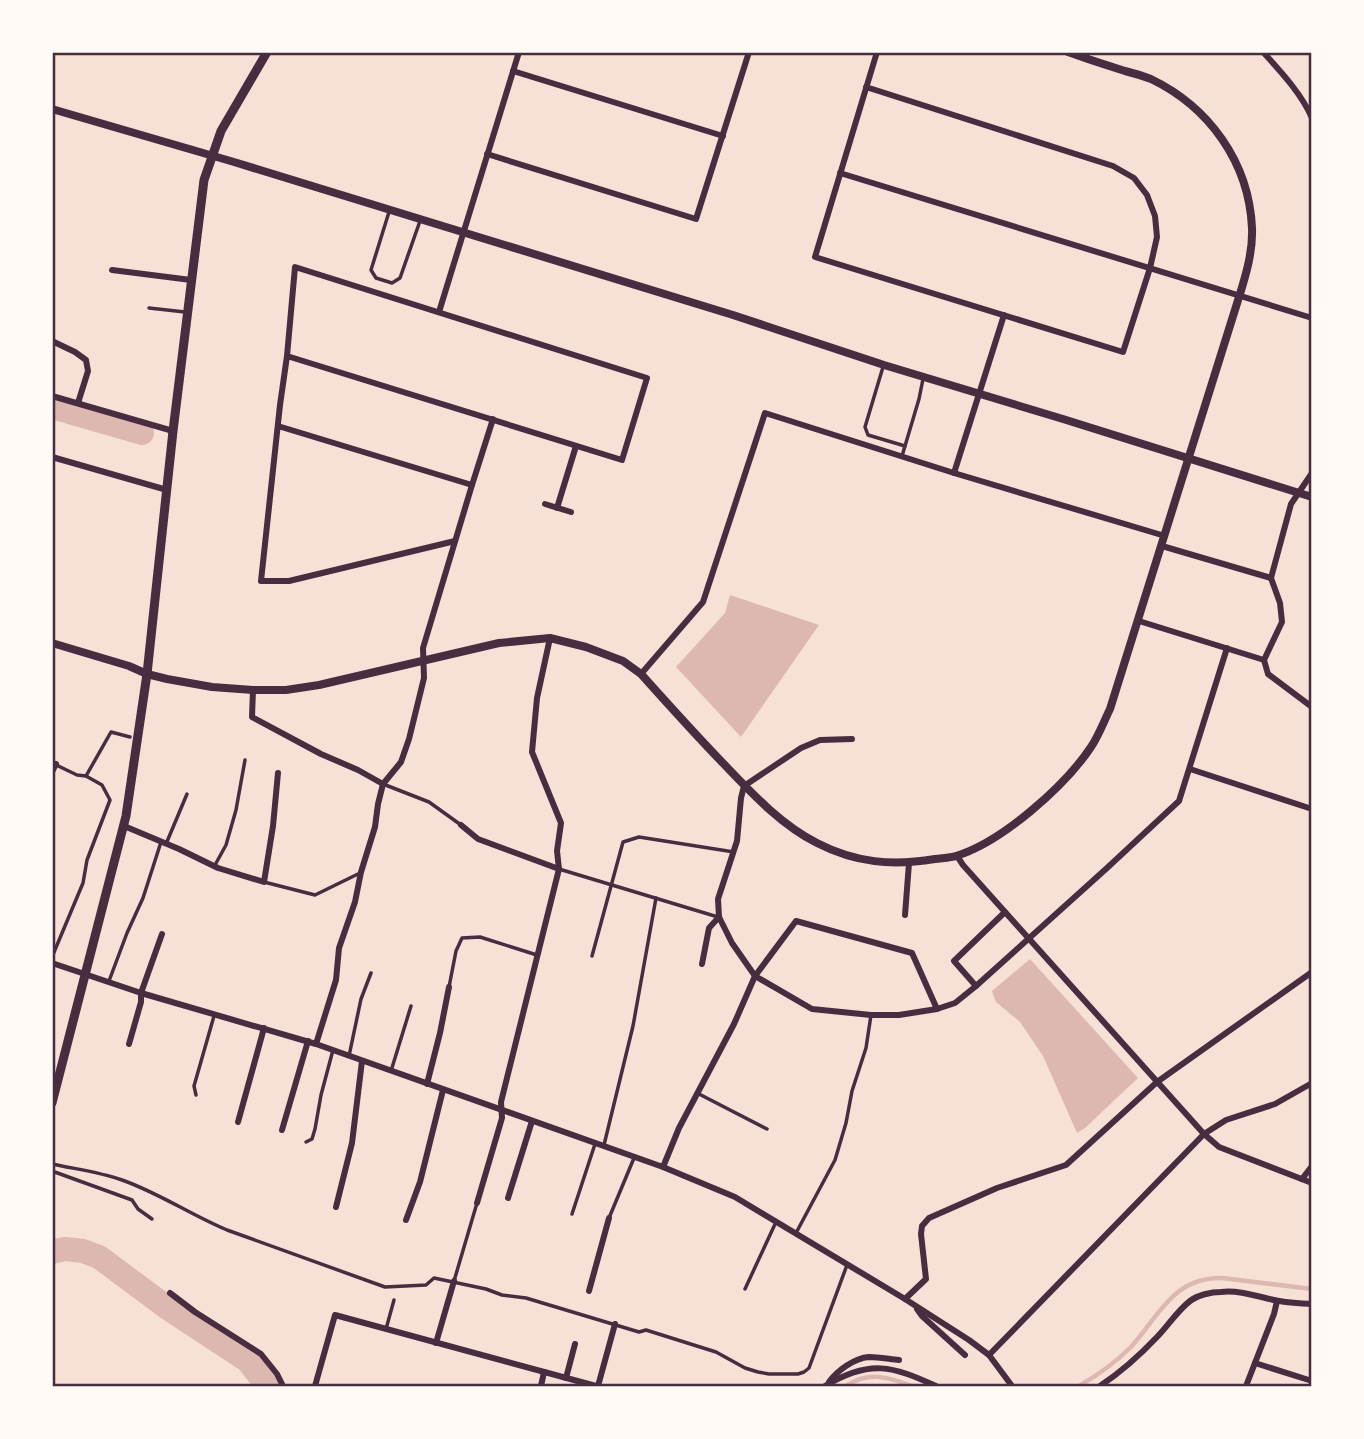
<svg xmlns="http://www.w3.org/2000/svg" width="1364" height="1439" viewBox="0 0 1364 1439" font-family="Mulish,sans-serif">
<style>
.water{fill:#dcb8b0}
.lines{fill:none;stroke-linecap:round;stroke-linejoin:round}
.stream{stroke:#dcb8b0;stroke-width:4.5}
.river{stroke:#dcb8b0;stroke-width:24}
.service{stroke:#4a2c40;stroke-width:3.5}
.minor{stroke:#4a2c40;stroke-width:6}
.tertiary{stroke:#4a2c40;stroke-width:8}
.secondary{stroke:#4a2c40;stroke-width:9}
.neatline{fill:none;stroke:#4a2c40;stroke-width:2.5}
</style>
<rect width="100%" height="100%" fill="#f7e1d7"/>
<g class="water">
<polygon points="730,595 819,625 741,737 676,667 725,613"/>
<polygon points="1030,959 1138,1078 1085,1128 1077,1133 1043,1056 1020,1022 996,1002 992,991"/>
</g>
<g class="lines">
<g class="stream">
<path d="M846,1386C869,1371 888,1377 912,1386"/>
<path d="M1079,1386C1098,1375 1116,1362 1131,1347C1159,1316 1173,1277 1222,1278L1312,1289"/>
</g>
<g class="river">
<polyline points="52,407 142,433"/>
<polyline points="52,1252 65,1249 83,1251 99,1257 169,1309 248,1361 267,1386"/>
</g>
<g class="service">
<polyline points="389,212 371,270 376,278 392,283 400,278 420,221"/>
<polyline points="149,308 185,312"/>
<polyline points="883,367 865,427 868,435 905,446"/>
<polyline points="902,456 919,399 923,379"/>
<polyline points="52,763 77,775 86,776 102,785 110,800 87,860 83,883 52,957"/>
<polyline points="86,776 111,732 130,737"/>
<polyline points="383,784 429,802 461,825"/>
<polyline points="166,844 187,794"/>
<polyline points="215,865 226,845 236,810 245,760"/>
<polyline points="559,869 718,917"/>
<polyline points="264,882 315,895 360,873"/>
<polyline points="592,956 623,842 639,837 734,852"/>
<polyline points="109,981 127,933 143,898 161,842"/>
<polyline points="449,987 456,951 462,938 480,937 537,955"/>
<polyline points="349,1056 361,999 371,973"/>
<polyline points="391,1071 411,1006"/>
<polyline points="699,1094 767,1129"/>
<polyline points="196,1095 194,1086 214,1016"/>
<polyline points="306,1142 312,1139 315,1129 321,1095 333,1050"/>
<polyline points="604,1145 633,1026 656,898"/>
<path d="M52,1164C75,1169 100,1172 122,1180C159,1193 191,1215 227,1230L385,1287L426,1285L434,1278L486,1289L502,1295L526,1298L639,1332L646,1330L716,1352L745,1368L758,1372L769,1374H798L804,1372L809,1368L847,1265"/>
<polyline points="52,1171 132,1200 138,1209 152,1219"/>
<polyline points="572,1214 595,1144"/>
<polyline points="609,1218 634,1158"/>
<polyline points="796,1233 835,1160 846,1123 852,1091 866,1048 871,1015"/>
<polyline points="454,1281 477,1203"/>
<polyline points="745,1289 776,1222"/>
<polyline points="386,1329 394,1300"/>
</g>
<g class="minor">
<path d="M1263,52C1281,72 1301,93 1312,118"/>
<polyline points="513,71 723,136"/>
<polyline points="866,87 1113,166 1134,178 1147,195 1155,216 1157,237 1150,268 1123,352 815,257 877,52"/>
<polyline points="487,154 696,219 749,52"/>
<polyline points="840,173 1312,318"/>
<polyline points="112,270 191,280"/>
<polyline points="439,312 519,52"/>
<polyline points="52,341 75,352 86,360 88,371 78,403"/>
<polyline points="287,356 622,460 647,378 295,267 287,356 280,405 261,581 289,581 455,541"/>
<polyline points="52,396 173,431"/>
<polyline points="278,426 472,485"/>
<polyline points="52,457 167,490"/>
<polyline points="954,473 1004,315"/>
<polyline points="1312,473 1291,504 1271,578 1280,603 1282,622 1264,660 1268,674 1312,707"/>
<polyline points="545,504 571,512"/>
<polyline points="557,508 576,446"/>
<polyline points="1162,546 1271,578"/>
<polyline points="1139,621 1264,660"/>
<polyline points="641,674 703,602 765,413 954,473 1165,536"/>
<polyline points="253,690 252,717 321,754 358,770 383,784"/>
<polyline points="852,739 820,740 801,748 744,786 741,798 737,841 718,899 719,917 732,943 755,976 812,1009 871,1015 899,1015 937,1009 955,1003 976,986 1107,868 1179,801 1227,648"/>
<polyline points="1190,769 1312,809"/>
<polyline points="52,772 56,764"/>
<polyline points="461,825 478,839 559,869"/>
<polyline points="124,826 179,849 218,868 264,882 273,826 278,773"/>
<polyline points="957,856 963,865 1204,1134 1219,1147 1312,1183"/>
<polyline points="905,915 909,863"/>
<polyline points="52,963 141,993 316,1044 663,1167 735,1197 905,1299 969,1340 989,1355 1012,1386"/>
<polyline points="702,964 709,928 719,917"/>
<polyline points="976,986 954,961 1005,912"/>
<polyline points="129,1044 141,1002 141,993 162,934"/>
<polyline points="316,1044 336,980 339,948 355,902 361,872 375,827 378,804 383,784 401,762 409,739 424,678 423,648 472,485 493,419"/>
<polyline points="427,1084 440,1033 449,987"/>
<polyline points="238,1122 264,1028"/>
<polyline points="282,1130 308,1041"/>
<polyline points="663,1167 679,1128 734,1024 755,976 796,921 912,953 937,1009"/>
<polyline points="1302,1179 1312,1166"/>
<polyline points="508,1198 532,1121"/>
<polyline points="477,1203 502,1118 501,1102 559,869 557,851 561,823 532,752 537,698 550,638"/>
<polyline points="336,1207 352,1143 362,1061"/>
<polyline points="406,1220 420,1182 443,1090"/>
<polyline points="589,1291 609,1218"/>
<polyline points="170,1293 195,1312 261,1354 277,1374 283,1386"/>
<polyline points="905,1299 926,1279 921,1234 922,1226 929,1218 997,1188 1066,1165 1157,1082 1312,972"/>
<polyline points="917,1309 922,1316 965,1355"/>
<polyline points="436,1343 454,1281"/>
<polyline points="989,1355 1204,1134 1226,1120 1275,1104 1312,1083"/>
<polyline points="1255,1363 1312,1381"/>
<polyline points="566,1378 575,1344"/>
<path d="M829,1382C837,1371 854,1358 869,1357C878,1357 889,1359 899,1360"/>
<polyline points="315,1386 335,1315 596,1386"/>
<polyline points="541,1386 544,1372"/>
<polyline points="598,1386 615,1324"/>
<path d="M825,1386C870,1359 892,1366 936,1386"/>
<path d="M1100,1386C1121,1372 1140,1355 1157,1337C1168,1326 1177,1311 1190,1301C1198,1295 1211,1292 1221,1292C1239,1290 1256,1296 1274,1300C1286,1303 1299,1303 1312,1304"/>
<polyline points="1246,1386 1274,1314 1277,1301"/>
</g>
<g class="tertiary">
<polyline points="52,109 234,162 733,315 884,365 1063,419 1312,497"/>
<path d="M52,643L129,666L147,674L167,679L212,687L253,690H286L319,685L499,643L550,638L586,647L623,661L641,674C667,703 693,732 720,760C749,790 779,824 817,843C856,863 892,866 935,859C942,858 950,858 956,856C1002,842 1065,786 1091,747C1099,735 1104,721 1110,709L1239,297C1246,275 1253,251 1252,228C1249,162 1209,107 1151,79C1143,76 1133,73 1125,71C1106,65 1087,59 1068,52"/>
</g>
<polyline class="secondary" points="52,1103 126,816 147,674 173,431 204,180 221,131 267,52"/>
</g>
<rect width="1364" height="1439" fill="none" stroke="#fffaf5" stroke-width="108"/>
<rect x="54" y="54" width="1256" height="1331" class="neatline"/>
</svg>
